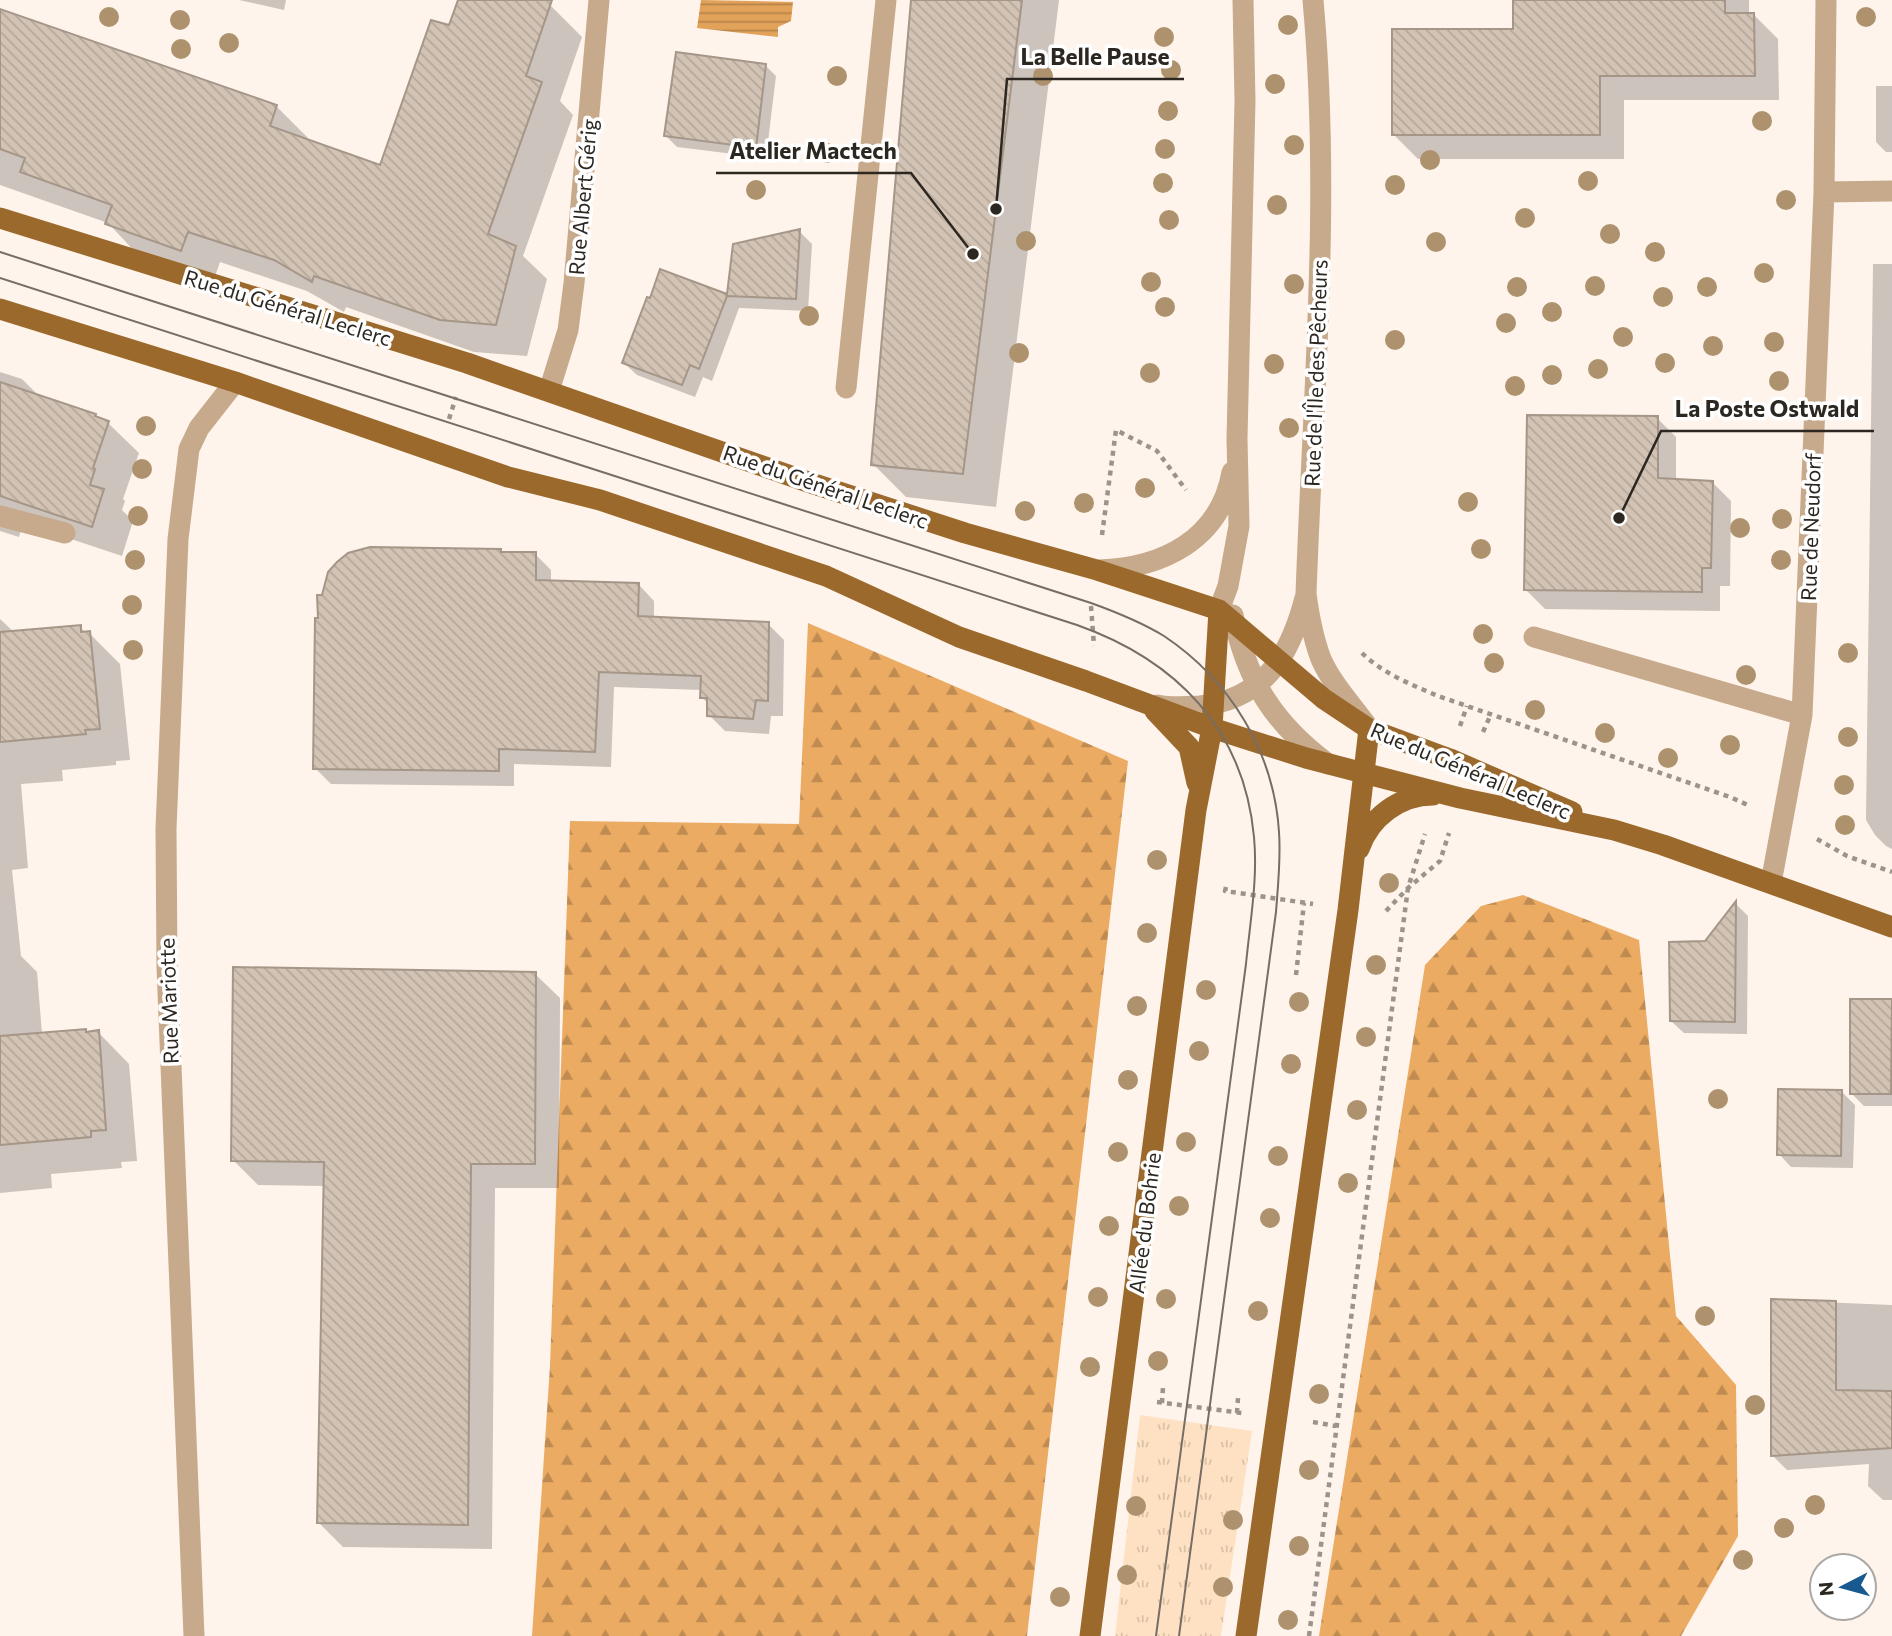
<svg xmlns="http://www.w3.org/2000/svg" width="1892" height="1636" font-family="Commissioner,sans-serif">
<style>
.grass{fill:url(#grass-tufts)}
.forest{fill:url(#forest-firs)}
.water{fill:url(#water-rules)}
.shadow{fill:#0003}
.building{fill:url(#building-back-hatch);stroke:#a59688;stroke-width:2}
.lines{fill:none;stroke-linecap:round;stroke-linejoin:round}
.path{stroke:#9b948c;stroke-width:4.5;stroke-dasharray:5 5;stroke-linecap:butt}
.minor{stroke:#c7aa8c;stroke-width:21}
.major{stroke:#9c692d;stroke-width:21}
.tram{stroke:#756e67;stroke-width:2}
.tree{fill:#ae926e}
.labels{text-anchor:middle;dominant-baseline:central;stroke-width:7;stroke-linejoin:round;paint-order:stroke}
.street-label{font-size:21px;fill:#2c2721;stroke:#fff}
.leader{fill:none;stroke:#2c2721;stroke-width:2.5}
.callout-dot{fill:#2c2721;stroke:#fff;stroke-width:2.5}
.callout-label{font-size:23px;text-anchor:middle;font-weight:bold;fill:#2c2721;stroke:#fff;stroke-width:7;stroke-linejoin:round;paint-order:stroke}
</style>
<defs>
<pattern id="grass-tufts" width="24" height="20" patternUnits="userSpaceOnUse" patternTransform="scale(1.75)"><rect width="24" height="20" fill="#fee1c2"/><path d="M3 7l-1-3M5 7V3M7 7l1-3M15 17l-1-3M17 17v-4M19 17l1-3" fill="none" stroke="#dac1a6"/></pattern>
<pattern id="forest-firs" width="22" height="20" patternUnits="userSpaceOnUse" patternTransform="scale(1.75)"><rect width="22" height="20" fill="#ecab63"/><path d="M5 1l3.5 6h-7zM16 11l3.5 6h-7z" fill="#bf8b51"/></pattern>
<pattern id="water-rules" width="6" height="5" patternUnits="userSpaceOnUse" patternTransform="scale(1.75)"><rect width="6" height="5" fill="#e2a25a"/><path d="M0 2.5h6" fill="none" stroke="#b7844a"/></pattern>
<pattern id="building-back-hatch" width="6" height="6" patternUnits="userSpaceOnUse" patternTransform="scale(1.75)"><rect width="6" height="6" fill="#d2c3b4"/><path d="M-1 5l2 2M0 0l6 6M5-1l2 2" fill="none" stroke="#b4a89a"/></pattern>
</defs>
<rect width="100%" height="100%" fill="#fef4eb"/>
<path class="grass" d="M1140,1415L1252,1431L1221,1636H1115Z"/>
<path class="forest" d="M808,623L1128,761L1027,1636H532L550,1366L570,821L799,824Z
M1523,895L1639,940L1676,1316L1736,1385L1738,1536L1681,1636H1319L1425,965L1481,906Z"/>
<path class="water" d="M701,0L793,2L791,21L778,27V37L697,28Z"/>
<path class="shadow" d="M239,0H286L284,10Z
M460,0H535L550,5L582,37L560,101L573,115L523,256L547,279L527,356L474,352L346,307L344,312L307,291L220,262L213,282L139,256L108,223L0,185V11L276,106L308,138L307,141L381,167L450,27Z
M913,0H1059L996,507L906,497L873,464Z
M1514,0H1749V15H1754L1778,39L1779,100H1624V159H1418L1393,134L1514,30Z
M765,65L776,76L766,158L677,147L666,136Z
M1876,86H1892V152H1886L1876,142Z
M799,231L812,244L808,311L739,308L712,381L703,377L695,397L637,375L624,363L661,272L728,296L734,245Z
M1873,264H1892V849L1886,846L1875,835L1866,820Z
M0,372L22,379L40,397L95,415L108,423L139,453L123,499L125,501L122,510L133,521L122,556L23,523L19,537L0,531Z
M1657,418L1676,437V481L1712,482L1731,501L1730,586H1720V611L1545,609L1526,590Z
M500,551L503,554H535L551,570V582L639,585L654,601V618L768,624L784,640L783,716H771L769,734L725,731L709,715V704L701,697L702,690L614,687L611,767L514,764V786L331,784L315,768Z
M0,619L15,633L80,627L86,633H89L120,664L130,760L116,761V765L62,770L63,781L21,784L28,868L12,870L21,956L37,972L42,1034L85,1030L88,1033L98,1032L129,1064L137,1161L121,1162L122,1168L51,1174L52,1188L0,1193Z
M1736,904L1748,916L1747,1034L1684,1033L1671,1021L1706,943Z
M535,974L560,998L559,1188H495L492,1549L343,1547L318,1522L325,1186L258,1185L233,1160Z
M1852,1001H1892V1106H1864L1851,1093Z
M1842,1092L1855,1105L1853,1168L1791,1167L1779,1154Z
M1773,1300L1892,1305V1500H1883L1868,1486L1869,1464L1787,1470L1773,1456Z"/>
<path class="building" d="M458,0H552L526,76L542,82L488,234L516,246L496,325L440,320L314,276L312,282L274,260L188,232L181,251L105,224L112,205L20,172L25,158L0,149V9L277,105L270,126L380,165L431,20L449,25Z
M911,0H1022L963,474L871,465Z
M1513,0H1725V13H1754L1755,76H1600V135H1392V29H1513Z
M676,52L766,64L756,148L664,136Z
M800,229L796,299L727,296L699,369L690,365L682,385L622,363L647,297L650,298L660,269L727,294L733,244Z
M0,382L96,414L95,416L109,421L93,468L95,469L90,485L104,489L92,527L0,496Z
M1527,415L1658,416V478L1713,481L1711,568H1702V592L1524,590Z
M370,547L501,549V552H536V580L639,583L638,616L769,622L768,701L756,700L753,719L707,716V698H700L701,676L599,672L595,752L499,749V771L313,769L315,618H318L317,595H322L328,572L337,562L348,553Z
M81,625V632L90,631L100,729L85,730L86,734L0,742V632Z
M1736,901L1735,1022L1670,1021L1669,942L1705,941Z
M233,967L536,972L535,1164H471L468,1525L317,1523L324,1162L231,1161Z
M1850,999H1892L1891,1094H1850Z
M86,1029V1032L99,1030L106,1130L91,1131V1137L0,1145V1036Z
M1778,1089L1842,1090L1841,1156L1777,1155Z
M1771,1299L1836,1301V1390L1892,1391V1448L1771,1456Z"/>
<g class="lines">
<path class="path" d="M449,419L456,397
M1102,535L1116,430L1157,451L1186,490
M1091,606L1094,646
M1362,653C1382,673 1412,685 1438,696L1730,797L1750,806
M1460,726L1467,706
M1483,732L1491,714
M1817,839L1847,856L1892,872
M1226,887L1225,891L1313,904
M1386,911L1408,888L1440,861L1449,833
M1296,975L1304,903
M1157,1402L1242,1413
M1162,1403L1163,1387
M1237,1413L1238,1398
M1313,1422L1336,1426
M1309,1636L1408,888L1425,834"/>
<path class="minor" d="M1313,0C1331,198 1313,396 1306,594C1309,616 1313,638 1321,659C1332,684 1352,705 1368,727
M1824,192L1892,191
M846,388L886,0
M549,391L568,330L574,283L599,0
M0,516L65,533
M1099,570C1162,568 1220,540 1232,472
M1219,610L1228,586L1239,526L1237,439L1245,101L1243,0
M1233,615C1247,681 1274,724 1328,764
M1534,637L1802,715
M1157,705C1171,708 1186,707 1200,706C1264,699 1290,656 1305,598
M1771,883L1802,715L1824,192L1826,0
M194,1636L167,967L166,829L178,539L189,449L199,428L235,382"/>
<path class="major" d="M0,218L467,363L808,482L965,533L1097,570L1219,610L1324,699L1369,729L1450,759L1572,812
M0,309L235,382L508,477L600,500L826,576L959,637L1086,681L1212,728L1306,758L1460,798L1614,830L1663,845L1892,927
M1155,711L1189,747L1197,783
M1359,849C1370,817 1400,795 1433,795
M1090,1636L1196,810L1212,728L1219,610
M1246,1636L1348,910L1369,729"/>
<path class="tram" d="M0,252L1091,603C1116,612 1141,622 1164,636C1230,680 1274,752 1279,832C1281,858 1278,885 1276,912L1179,1636
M0,278L1077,625C1176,660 1244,729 1254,837C1258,879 1250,922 1246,964L1156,1636"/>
</g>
<g class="tree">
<circle cx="109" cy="17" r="10"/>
<circle cx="1866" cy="17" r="10"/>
<circle cx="180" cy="20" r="10"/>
<circle cx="1288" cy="25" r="10"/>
<circle cx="1164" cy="37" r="10"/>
<circle cx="229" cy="43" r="10"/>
<circle cx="181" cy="49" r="10"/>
<circle cx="1171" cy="70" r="10"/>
<circle cx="837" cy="76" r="10"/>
<circle cx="1043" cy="76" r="10"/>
<circle cx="1275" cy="84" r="10"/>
<circle cx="1168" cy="111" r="10"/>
<circle cx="1762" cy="121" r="10"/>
<circle cx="1294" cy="145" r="10"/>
<circle cx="1165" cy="149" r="10"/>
<circle cx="827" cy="153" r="10"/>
<circle cx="1430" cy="160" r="10"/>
<circle cx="1588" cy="181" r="10"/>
<circle cx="1163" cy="183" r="10"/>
<circle cx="1395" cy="185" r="10"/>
<circle cx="756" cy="190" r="10"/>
<circle cx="1786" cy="200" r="10"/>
<circle cx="1277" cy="205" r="10"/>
<circle cx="1525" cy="218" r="10"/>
<circle cx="1169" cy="220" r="10"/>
<circle cx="1610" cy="234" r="10"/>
<circle cx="1026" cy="241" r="10"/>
<circle cx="1436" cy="242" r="10"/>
<circle cx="1655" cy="252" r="10"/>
<circle cx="1764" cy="273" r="10"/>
<circle cx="1151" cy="282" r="10"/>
<circle cx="1294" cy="284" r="10"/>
<circle cx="1595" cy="286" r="10"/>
<circle cx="1517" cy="287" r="10"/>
<circle cx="1707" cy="287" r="10"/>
<circle cx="1663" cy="297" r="10"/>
<circle cx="1165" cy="307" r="10"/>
<circle cx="1552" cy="312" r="10"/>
<circle cx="809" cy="316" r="10"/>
<circle cx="1506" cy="323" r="10"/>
<circle cx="1623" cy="337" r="10"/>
<circle cx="1395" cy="340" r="10"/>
<circle cx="1774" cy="342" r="10"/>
<circle cx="1713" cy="346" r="10"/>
<circle cx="1019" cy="353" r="10"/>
<circle cx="1665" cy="363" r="10"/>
<circle cx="1274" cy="364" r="10"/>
<circle cx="1598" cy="369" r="10"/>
<circle cx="1150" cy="373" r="10"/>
<circle cx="1552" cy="375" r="10"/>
<circle cx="1779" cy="381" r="10"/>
<circle cx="1515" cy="386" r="10"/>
<circle cx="146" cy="426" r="10"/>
<circle cx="1289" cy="428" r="10"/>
<circle cx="142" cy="469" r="10"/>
<circle cx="1145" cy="488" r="10"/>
<circle cx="1468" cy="502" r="10"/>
<circle cx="1084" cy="503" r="10"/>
<circle cx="1025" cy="511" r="10"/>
<circle cx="138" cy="516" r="10"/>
<circle cx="1782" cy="519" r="10"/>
<circle cx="1740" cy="528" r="10"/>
<circle cx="1481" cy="549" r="10"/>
<circle cx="135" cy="560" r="10"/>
<circle cx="1781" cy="560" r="10"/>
<circle cx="132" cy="605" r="10"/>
<circle cx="1483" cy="634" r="10"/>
<circle cx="133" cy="650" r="10"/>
<circle cx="1848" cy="653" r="10"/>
<circle cx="1494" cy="663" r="10"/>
<circle cx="1746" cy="675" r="10"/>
<circle cx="1535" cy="710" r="10"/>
<circle cx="1605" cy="733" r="10"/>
<circle cx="1848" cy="737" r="10"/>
<circle cx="1730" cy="745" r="10"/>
<circle cx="1668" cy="758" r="10"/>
<circle cx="1844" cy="785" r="10"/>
<circle cx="1845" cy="825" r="10"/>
<circle cx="1157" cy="860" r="10"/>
<circle cx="1389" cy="883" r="10"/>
<circle cx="1147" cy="933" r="10"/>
<circle cx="1376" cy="965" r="10"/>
<circle cx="1206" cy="990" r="10"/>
<circle cx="1299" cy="1002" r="10"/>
<circle cx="1137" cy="1006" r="10"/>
<circle cx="1366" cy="1037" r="10"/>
<circle cx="1199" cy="1051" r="10"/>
<circle cx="1291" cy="1064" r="10"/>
<circle cx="1128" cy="1080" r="10"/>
<circle cx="1718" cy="1099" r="10"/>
<circle cx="1357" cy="1110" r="10"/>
<circle cx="1186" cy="1142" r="10"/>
<circle cx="1118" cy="1152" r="10"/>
<circle cx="1278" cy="1156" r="10"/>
<circle cx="1348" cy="1183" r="10"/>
<circle cx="1179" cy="1206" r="10"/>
<circle cx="1270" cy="1218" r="10"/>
<circle cx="1109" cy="1226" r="10"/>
<circle cx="1098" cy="1297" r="10"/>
<circle cx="1166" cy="1299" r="10"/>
<circle cx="1258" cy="1311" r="10"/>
<circle cx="1705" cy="1316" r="10"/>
<circle cx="1158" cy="1361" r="10"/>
<circle cx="1090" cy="1367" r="10"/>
<circle cx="1319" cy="1394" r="10"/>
<circle cx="1755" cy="1405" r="10"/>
<circle cx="1309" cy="1470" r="10"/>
<circle cx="1815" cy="1505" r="10"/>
<circle cx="1136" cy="1506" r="10"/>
<circle cx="1233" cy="1520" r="10"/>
<circle cx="1784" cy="1528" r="10"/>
<circle cx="1299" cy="1546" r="10"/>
<circle cx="1743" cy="1560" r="10"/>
<circle cx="1127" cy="1575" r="10"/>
<circle cx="1223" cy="1587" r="10"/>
<circle cx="1060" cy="1597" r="10"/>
<circle cx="1288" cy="1620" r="10"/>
</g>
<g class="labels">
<g class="street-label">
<text transform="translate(582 197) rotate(-85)">Rue Albert Gérig</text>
<text transform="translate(288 307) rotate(17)">Rue du Général Leclerc</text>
<text transform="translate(1315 373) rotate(-88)">Rue de l'Île des Pêcheurs</text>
<text transform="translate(826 486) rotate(19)">Rue du Général Leclerc</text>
<text transform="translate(1810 527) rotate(-88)">Rue de Neudorf</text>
<text transform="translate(1471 770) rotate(23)">Rue du Général Leclerc</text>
<text transform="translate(168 1001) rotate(-92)">Rue Mariotte</text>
<text transform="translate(1144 1223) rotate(-83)">Allée du Bohrie</text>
</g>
</g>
<path class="leader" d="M996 209L1007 79H1184M973 254L911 173H716M1619 518L1661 431H1874"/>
<g class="callout-dot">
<circle cx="996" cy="209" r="7"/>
<circle cx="973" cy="254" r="7"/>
<circle cx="1619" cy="518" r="7"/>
</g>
<g class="callout-label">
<text x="1095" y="65">La Belle Pause</text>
<text x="813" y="159">Atelier Mactech</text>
<text x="1767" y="417">La Poste Ostwald</text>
</g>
<g transform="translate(1843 1587) rotate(264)"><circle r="33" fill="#ffffff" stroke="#aba9a6" stroke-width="2"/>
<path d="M0-5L12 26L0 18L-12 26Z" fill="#185a8f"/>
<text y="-10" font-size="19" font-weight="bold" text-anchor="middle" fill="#2c2721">N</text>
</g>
</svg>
